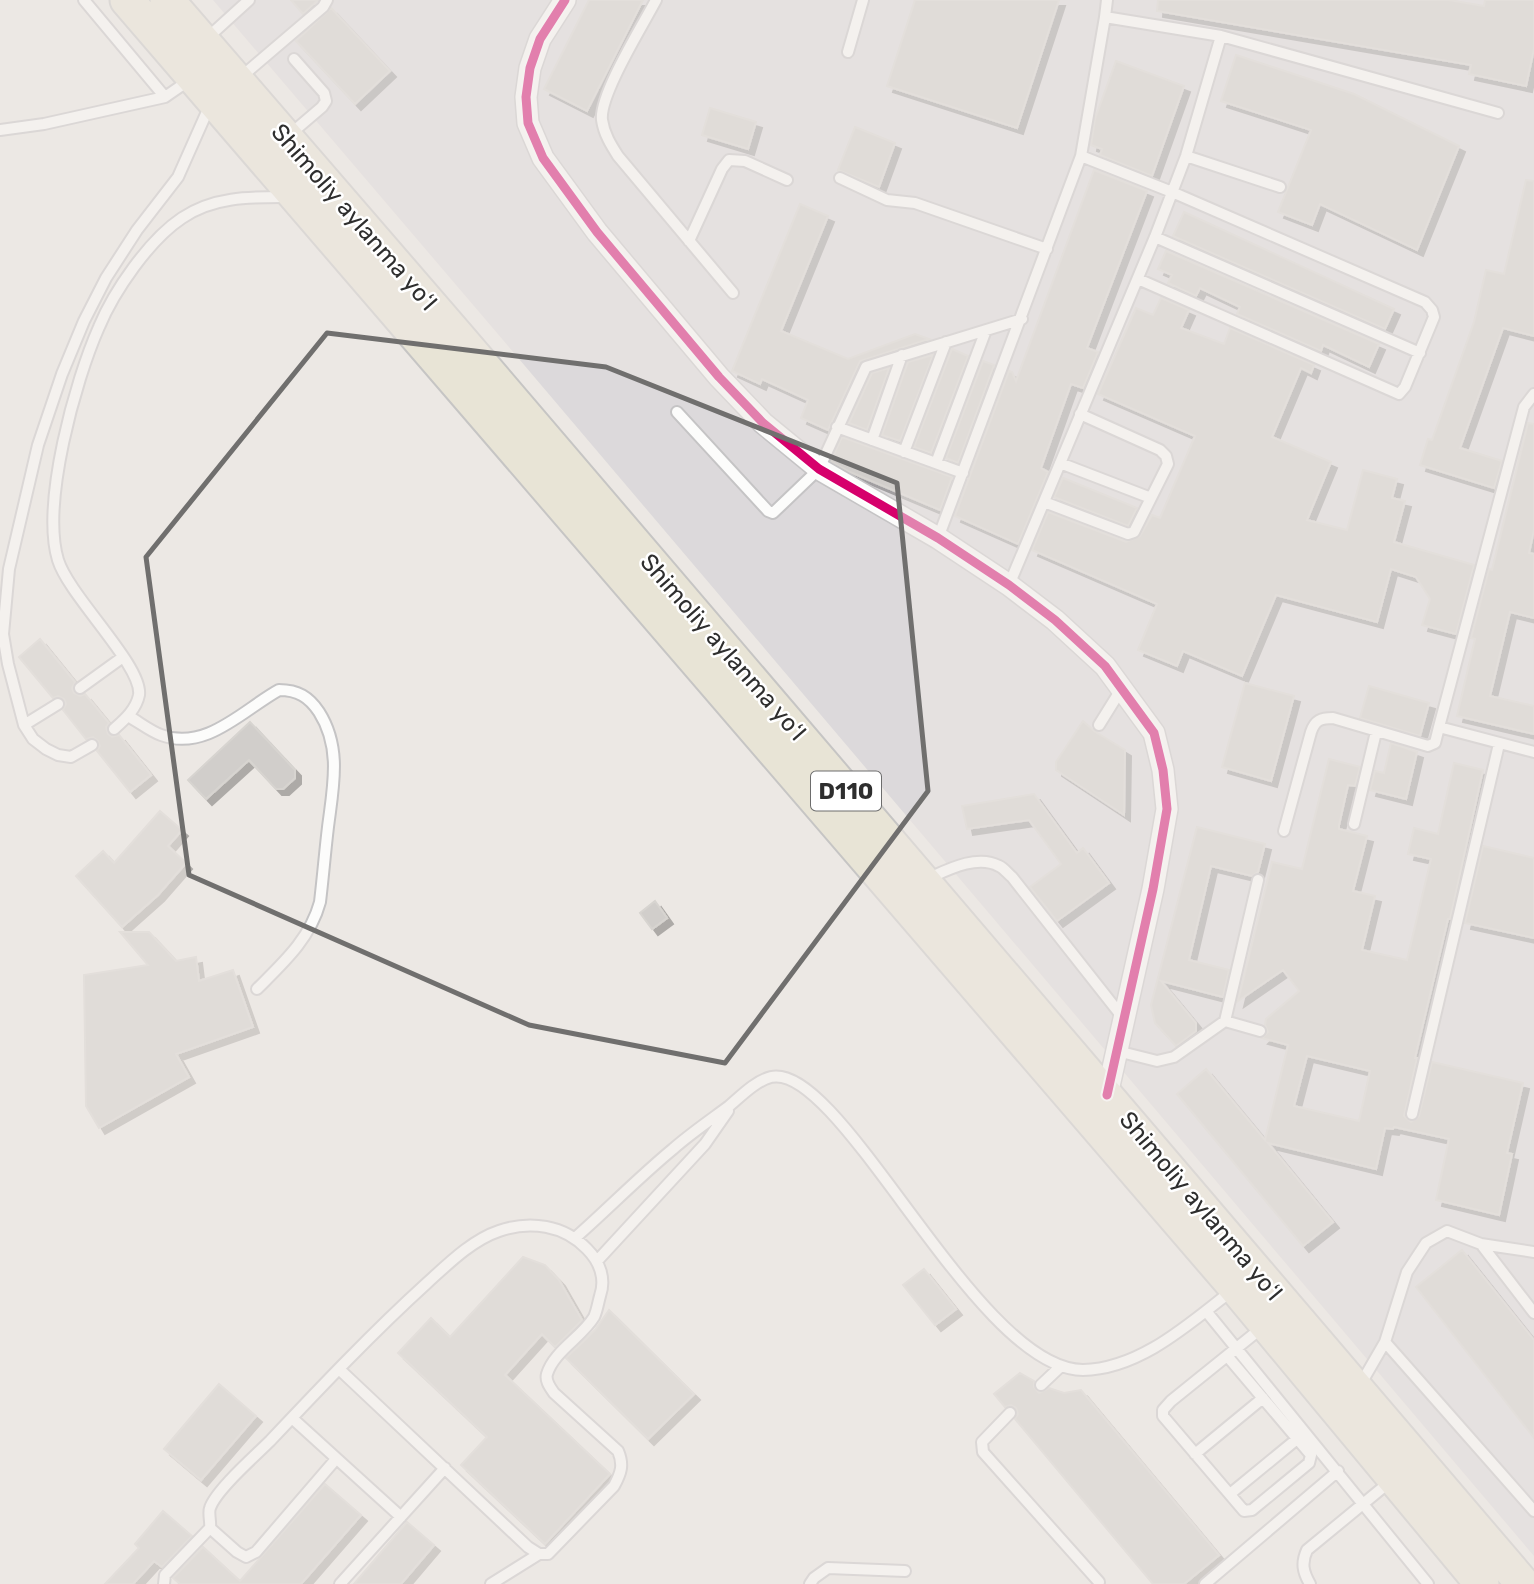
<svg xmlns="http://www.w3.org/2000/svg" width="1534" height="1584" font-family="Rubik,sans-serif">
<style>
.industrial{fill:#dcd9db}
.building{fill:#d1cecb;stroke:#d7d4d0;stroke-width:2;fill-rule:evenodd;filter:url(#shadow)}
.lines{fill:none;stroke-linecap:round;stroke-linejoin:round}
.lane-casing{stroke:#c5c4c5;stroke-width:14}
.street-casing{stroke:#c5c4c5;stroke-width:24}
.primary-casing{stroke:#c6c5c4;stroke-width:37}
.lane{stroke:#fcfcfb;stroke-width:10}
.street{stroke:#fcfcfb;stroke-width:21}
.primary{stroke:#e8e4d6;stroke-width:33}
.cycleway-casing{stroke:#fff;stroke-width:13}
.cycleway{stroke:#d6006c;stroke-width:9}
.marked{fill:none;stroke:#706f6e;stroke-width:5;stroke-linejoin:round}
.labels{text-anchor:middle;dominant-baseline:central;stroke-width:5;stroke-linejoin:round;paint-order:stroke}
.shield{fill:#fff;stroke:#6d6d6d;stroke-width:2}
.shield-label{font-size:23px;font-weight:bold;fill:#2e2e2e}
.street-label{font-size:24px;fill:#2e2e2e;stroke:#fff}
</style>
<defs>
<filter id="shadow"><feDropShadow dx="6" dy="6" stdDeviation="0" flood-color="#0004"/></filter>
</defs>
<rect width="100%" height="100%" fill="#ece8e4"/>
<path class="industrial" d="M213,0H1534V1556L503,340Z"/>
<path class="building" d="M291,0H318L303,14Z
M589,0H643L587,111L544,89Z
M915,0H1059L1017,128L887,86Z
M1158,0H1449L1484,6L1485,0H1534V49L1526,86L1469,74L1471,65L1157,11Z
M331,8L390,71L355,104L296,41Z
M1236,55L1354,94L1459,146L1417,250L1320,204L1312,225L1278,212L1311,130L1221,101Z
M1116,61L1184,86L1152,176L1100,155L1102,149L1091,145L1095,119Z
M710,108L756,122L748,149L702,135Z
M855,127L895,143L879,187L838,170Z
M1094,170L1147,191L1087,348L1098,352L1083,388L1071,384L1041,468L1048,472L1018,544L955,516L1009,371L1012,372L1016,381Z
M1526,180L1534,181V336L1503,328L1460,448L1502,461L1494,488L1420,465L1428,439L1432,440L1474,322L1486,270L1504,274Z
M800,204L828,216L781,331L848,359L915,334L929,339L860,361L828,430L801,418L808,400L762,379L760,384L732,371Z
M1184,212L1394,309L1385,329L1173,236Z
M1166,251L1379,344L1369,367L1323,345L1321,351L1237,314L1240,307L1200,288L1196,296L1168,283L1172,275L1158,269Z
M1161,298L1189,310L1181,328L1224,344L1230,328L1314,365L1311,373L1301,368L1272,437L1331,462L1307,520L1347,530L1363,470L1397,479L1392,498L1405,501L1394,542L1474,565L1456,634L1422,625L1430,599L1416,577L1391,569L1377,622L1276,595L1242,676L1183,651L1177,666L1138,650L1157,604L1032,550L1048,512L1126,542L1140,536L1152,515L1160,518L1195,436L1098,394L1136,308L1153,315Z
M952,349L968,356L931,453L914,447Z
M933,355L900,441L882,435L908,362Z
M983,361L994,365L958,463L946,458Z
M889,368L867,430L849,423L872,373Z
M1528,423L1534,424V530L1529,553L1534,554V618L1510,612L1490,696L1534,706V734L1457,716L1475,639L1471,638L1489,569L1492,570Z
M842,437L952,477L940,510L850,472L831,461Z
M1063,478L1137,508L1128,526L1054,497Z
M40,639L75,682L72,688L74,693L80,696L85,694L109,723L106,727L108,734L112,737L119,735L151,775L130,792L97,751L100,746L98,741L93,737L86,739L63,710L66,704L64,699L58,696L53,698L19,657Z
M1245,683L1294,696L1271,781L1222,767Z
M1369,686L1429,703L1420,736L1360,718Z
M1083,721L1094,731L1125,750L1124,815L1056,770V762Z
M250,722L295,770V778L283,789H276L249,760L206,799L188,780Z
M1391,743L1417,752L1406,799L1370,790L1375,771L1384,773Z
M1329,759L1360,767L1355,786L1348,785L1339,825V829L1367,836L1353,891L1375,896L1362,950L1407,960L1431,859L1408,854L1414,828L1438,834L1454,763L1483,770L1450,919H1448L1415,1058H1417L1404,1116L1411,1122L1419,1116L1432,1062L1523,1083L1507,1153L1512,1154L1499,1215L1436,1200L1449,1139L1394,1127L1393,1129L1385,1128L1376,1169L1268,1143L1333,1222L1303,1246L1177,1094L1206,1069L1265,1140L1288,1045L1262,1038L1268,1032L1265,1025L1266,1019L1299,991L1283,970L1238,1001L1272,862L1302,869ZM1307,1056L1370,1071L1359,1121L1294,1106Z
M1034,794L1077,853L1083,848L1109,883L1057,921L1030,887L1061,864L1029,820L967,829L962,806Z
M160,811L182,830L168,846L186,863L158,895L122,927L76,876L103,851L114,863Z
M1197,827L1265,844L1258,872L1252,876L1211,866L1189,960L1229,970L1223,997L1161,981L1196,1023V1031L1176,1046L1155,1023L1151,1005Z
M1483,846L1534,858V938L1465,923Z
M655,901L667,918L652,929L640,913Z
M120,932H149L176,961L196,957L199,981L233,970L253,1027L176,1054L189,1077L99,1128L86,1106L84,975L148,965Z
M1462,1250L1534,1340V1438L1416,1287Z
M523,1257L545,1265L559,1280L582,1320L555,1347L542,1334L505,1375L610,1474L545,1544L461,1465L487,1437L398,1353L431,1318L450,1337Z
M924,1269L956,1309L935,1325L903,1285Z
M609,1310L694,1394L648,1439L566,1358L595,1330Z
M1020,1373L1034,1381V1387L1039,1393L1049,1388L1064,1393L1081,1390L1219,1555L1184,1584H1153L1015,1419L1018,1414L1016,1408L1011,1405L1005,1407L994,1394Z
M219,1384L256,1416L201,1480L164,1449Z
M325,1484L361,1515L301,1584H180L173,1578L203,1547L240,1581Z
M163,1511L192,1536L162,1567L154,1561L133,1584H105L139,1548L135,1544Z
M407,1522L434,1545L401,1584H354Z"/>
<g class="lines">
<defs>
<path id="lane" d="M84,0L165,97
M656,0C643,25 599,95 602,120C604,134 611,145 618,156L733,293
M1107,0L1105,17L1221,36L1498,113
M205,40L249,0
M848,52L863,0
M241,77L323,7L327,0
M0,130L44,124L165,97L191,79
M288,136L322,107L326,101L324,93L294,59
M1081,156L1105,17
M1186,156L1280,187
M840,178L887,200L915,203L1047,249
M1155,237L1420,353
M689,241L722,169L729,160L745,161L787,180
M677,412L768,511L773,513L819,469L866,367L1022,319
M837,427L963,473
M872,440L902,355
M904,452L946,342
M936,463L986,330
M1060,463L1151,498
M1044,502L1128,534L1134,532L1168,464L1166,456L1160,450L1080,414
M938,538L1081,156L1172,192L1425,302L1432,310L1434,317L1405,387L1399,394L1138,279
M1009,585L1155,237L1186,156L1221,36
M80,688L123,657
M128,716C139,722 150,731 161,735C206,752 244,709 279,690C298,690 309,697 319,712C342,748 333,787 328,827C325,852 323,877 320,902C310,939 283,963 257,989
M24,725L58,704
M1099,725L1122,688
M1439,727L1524,407L1534,394
M114,729C124,720 136,710 139,695C143,666 69,596 58,560C41,504 75,381 99,327C114,291 149,240 182,218C214,196 252,197 289,197
M92,745L71,757L58,755L46,749L33,739L24,725L8,664L3,634L9,569L38,445L62,374L84,321L106,278L137,230L178,177L210,105
M1354,824L1376,732
M1284,831L1311,732C1315,720 1321,718 1333,718L1428,746L1435,743L1439,727L1534,752
M927,879C947,870 977,854 999,866C1004,868 1008,874 1012,877L1124,1019
M1225,1021L1258,880
M1117,1051L1157,1061L1174,1057L1225,1021L1260,1031
M1412,1114L1499,744
M575,1238C608,1209 639,1177 673,1149C690,1134 709,1121 728,1107C740,1097 755,1081 771,1077C841,1061 977,1370 1083,1370C1141,1369 1191,1322 1234,1289
M1481,1244L1534,1313
M597,1261L705,1144L728,1111
M1206,1311L1428,1584
M1385,1342L1534,1511
M1228,1357L1311,1455L1309,1463L1252,1510L1244,1511L1163,1416V1410L1171,1401L1264,1326
M1041,1385L1060,1367
M1359,1387L1385,1342L1407,1272L1426,1243L1447,1231L1481,1244L1534,1252
M1010,1413L982,1442L983,1452L1099,1582
M292,1418L401,1517
M1195,1454L1263,1398
M1230,1494L1297,1439
M210,1528L237,1552L246,1557L256,1552L336,1459
M164,1584L165,1575L210,1528C211,1522 208,1513 210,1508C216,1490 255,1456 270,1441C321,1387 372,1333 427,1283C448,1264 472,1240 499,1231C530,1220 564,1225 587,1249C600,1262 606,1279 600,1296C598,1303 597,1311 594,1317C582,1337 554,1351 547,1374C545,1381 550,1387 554,1393L618,1451C624,1465 621,1473 614,1486L548,1554H539L528,1547L339,1369
M340,1584L445,1468
M491,1584L539,1554
M810,1584L814,1578L828,1568L905,1571
M1205,1584L1338,1471
M1310,1584C1303,1572 1301,1563 1307,1550L1392,1480"/>
<path id="street" d="M565,0L540,39L530,68L526,97L528,123L543,158L597,232L719,377L763,423L819,469L938,538L1009,585L1055,620L1105,666L1154,733L1163,770L1167,809L1153,889L1107,1095"/>
<path id="primary" d="M127,0L1236,1288L1482,1584
M167,0L459,338L1523,1584"/>
</defs>
<use href="#lane" class="lane-casing"/>
<use href="#street" class="street-casing"/>
<use href="#primary" class="primary-casing"/>
<use href="#lane" class="lane"/>
<use href="#street" class="street"/>
<use href="#primary" class="primary"/>
<defs>
<path id="cycleway" d="M565,0L540,39L530,68L526,97L528,123L543,158L597,232L719,377L763,423L819,469L938,538L1009,585L1055,620L1105,666L1154,733L1163,770L1167,809L1153,889L1107,1095"/>
</defs>
<use href="#cycleway" class="cycleway-casing"/>
<use href="#cycleway" class="cycleway"/>
</g>
<path d="M0 0H1534V1584H0ZM327,333L606,367L897,483L928,791L725,1063L529,1025L189,875L146,557Z" fill="#ece8e4" fill-opacity=".55" fill-rule="evenodd"/>
<path class="marked" d="M327,333L606,367L897,483L928,791L725,1063L529,1025L189,875L146,557Z"/>
<g class="labels">
<rect class="shield" x="811" y="771.5" width="70" height="39" rx="5"/>
<g class="shield-label">
<text x="846" y="791">D110</text>
</g>
<g class="street-label">
<text transform="translate(354 217) rotate(49)">Shimoliy aylanma yoʻl</text>
<text transform="translate(723 647) rotate(49)">Shimoliy aylanma yoʻl</text>
<text transform="translate(1201 1206) rotate(50)">Shimoliy aylanma yoʻl</text>
</g>
</g>
</svg>
